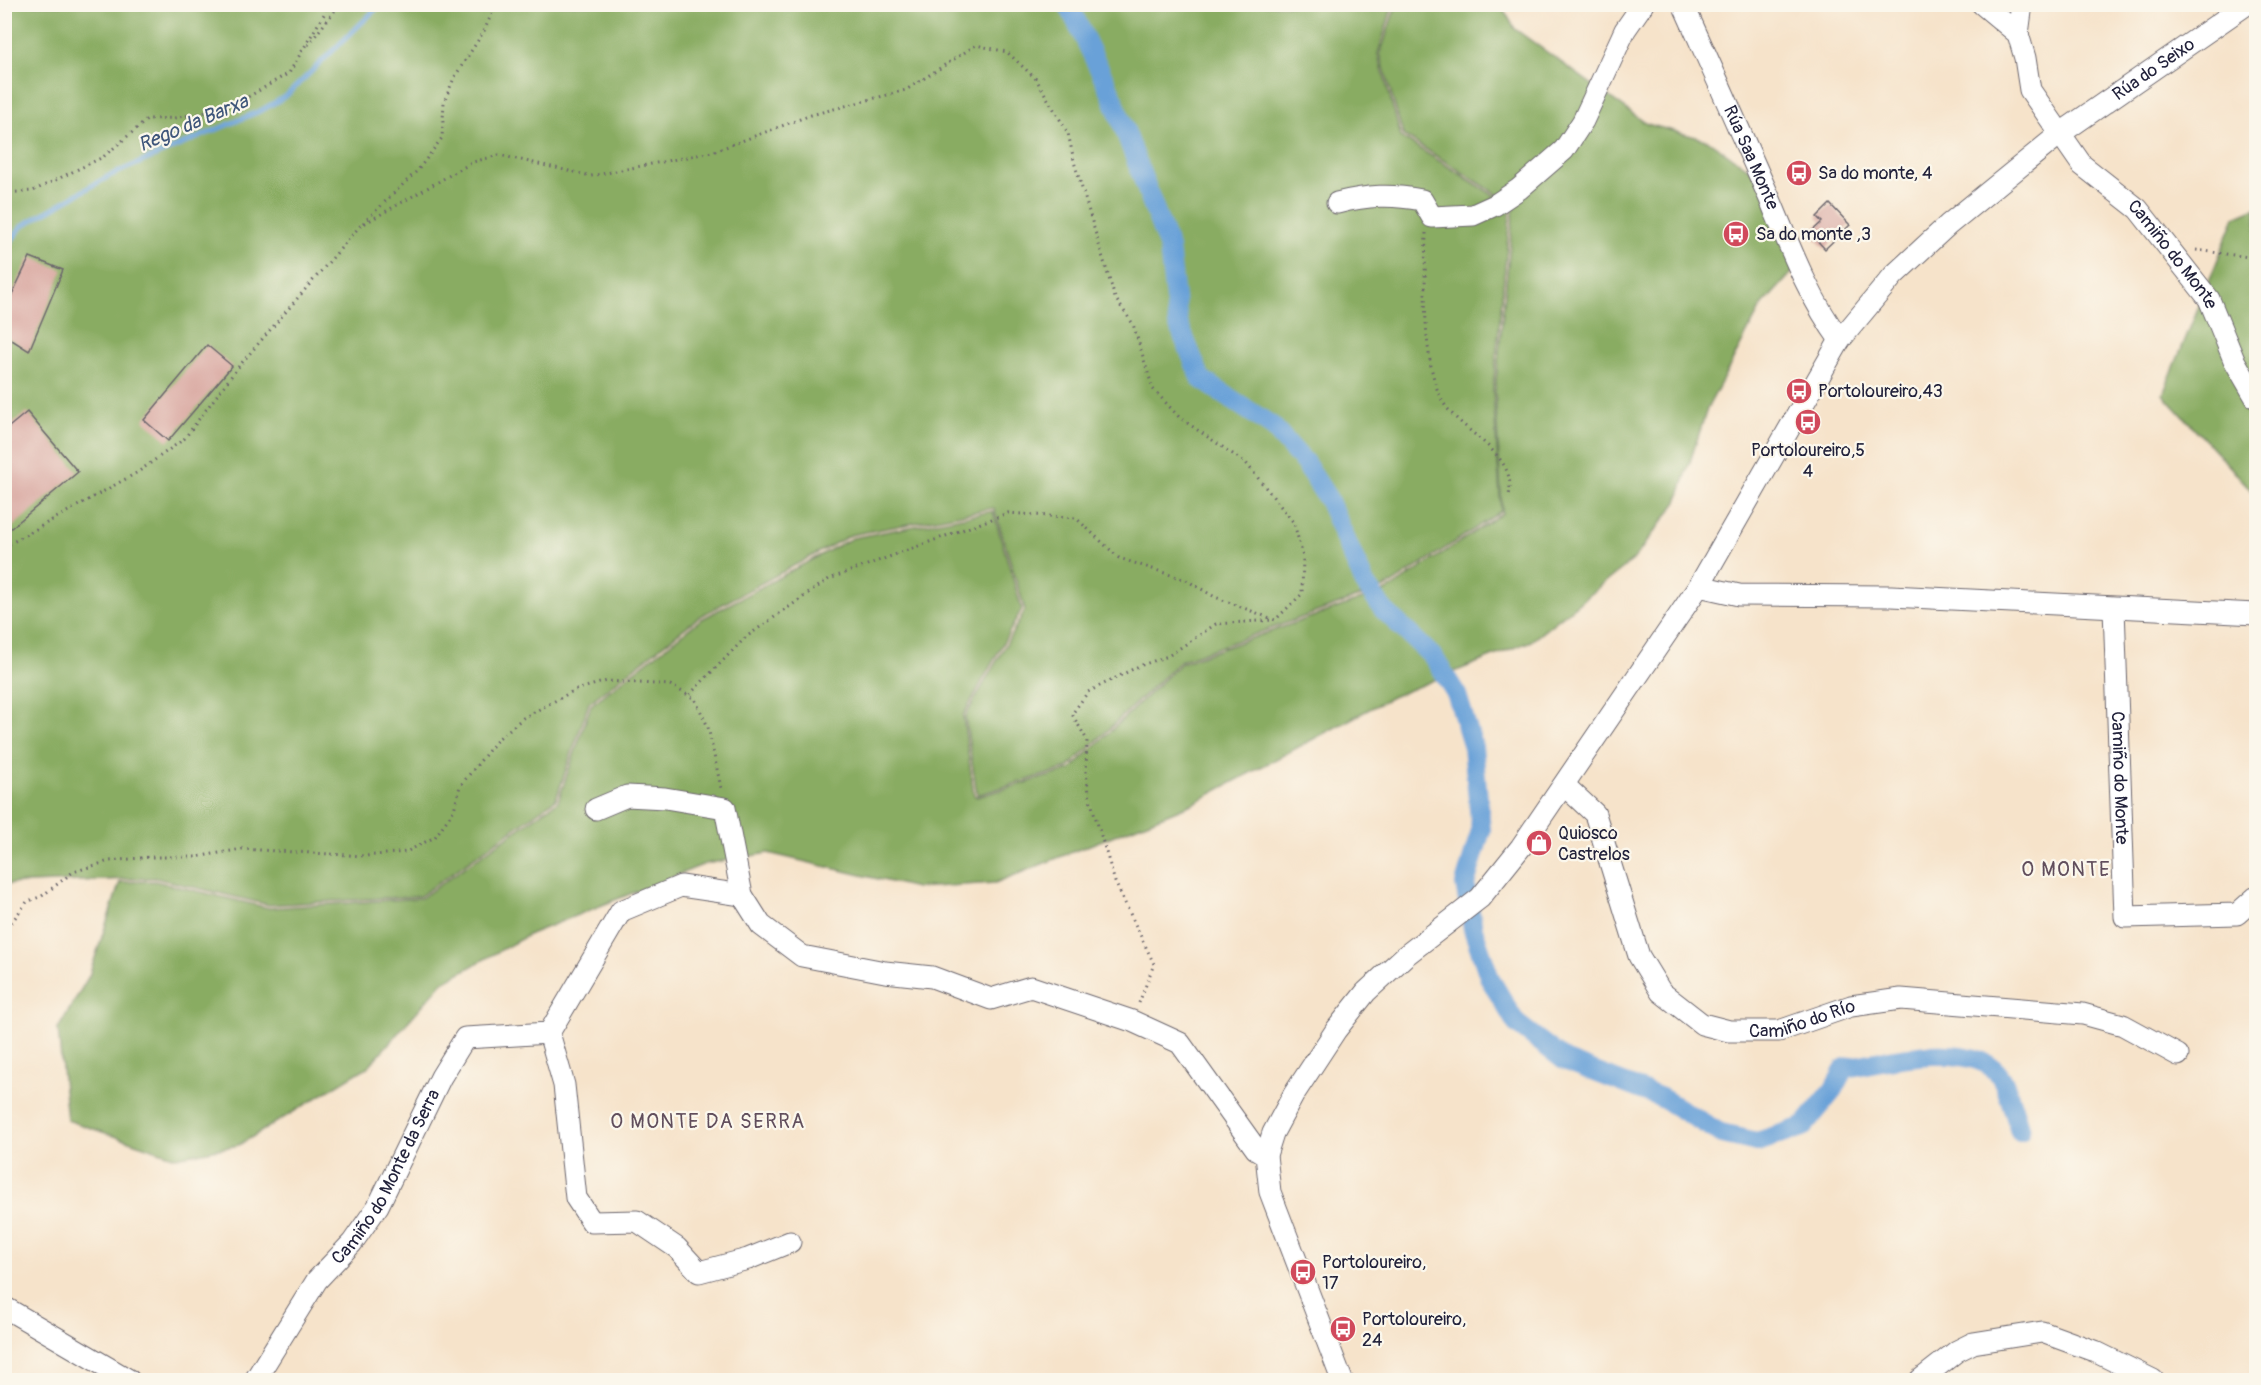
<svg xmlns="http://www.w3.org/2000/svg" width="2261" height="1385" font-family="Pangolin,sans-serif">
<style>
.forest{fill:#89ac62;stroke:#56674e;stroke-width:1.5}
.lines{fill:none;stroke-linecap:round;stroke-linejoin:round}
.stream{stroke:#69a1d8;stroke-width:5}
.canal{stroke:#69a1d8;stroke-width:20}
.building{fill:#d6a09a}
.minor-casing{stroke:#6c666d;stroke-width:23}
.path{stroke:#6c666d;stroke-width:3;stroke-dasharray:1.5 4.5;stroke-linecap:butt}
.minor{stroke:#fff;stroke-width:21}
.labels{text-anchor:middle;dominant-baseline:central;stroke-width:4.5;stroke-linejoin:round;paint-order:stroke}
.street-label{font-size:18px;fill:#22223b;stroke:#fbf7ec}
.poi-label{font-size:18px;fill:#22223b;stroke:#fbf7ec;text-anchor:start}
.water-label{font-size:20px;font-style:italic;fill:#3e557a;stroke:#fbf7ec}
.neighbourhood-label{font-size:20px;letter-spacing:1.5px;fill:#614e5c;stroke:#fbf7ec}
</style>
<rect width="100%" height="100%" fill="#fbf7ec"/>
<filter id="ink" filterUnits="userSpaceOnUse"><feTurbulence type="fractalNoise" baseFrequency=".0167" numOctaves="2"/><feDisplacementMap in="SourceGraphic" scale="12" xChannelSelector="R" yChannelSelector="G"/><feConvolveMatrix kernelMatrix="1 2 1 2 8 2 1 2 1" color-interpolation-filters="sRGB"/></filter>
<filter id="wash" filterUnits="userSpaceOnUse"><feTurbulence type="fractalNoise" baseFrequency=".008" numOctaves="4" result="noise"/><feDisplacementMap in="SourceGraphic" scale="24" xChannelSelector="R" yChannelSelector="G"/><feGaussianBlur stdDeviation="1.35" result="paint"/><feColorMatrix in="noise" values="0 0 0 0 0 0 0 0 0 0 0 0 0 0 0 0 0 1.4 0 .05"/><feComposite in="paint" operator="in"/></filter>
<g filter="url(#wash)">
<rect width="100%" height="100%" fill="#f6e3ca"/>
<path class="forest" d="M4,5H1393L1378,54L1401,137L1511,206L1493,390L1501,511L1387,587L1180,661L1068,768L977,795L965,717L1025,610L994,508L851,535L699,617L589,703L556,799L420,896L269,905L155,878L5,884Z
M1396,5H1501L1515,29L1647,124L1707,140L1781,191L1798,266L1761,307L1707,409L1677,502L1633,560L1531,641L1392,697L1192,804L995,883L916,888L768,853L705,864L530,934L443,982L369,1066L239,1145L176,1157L67,1120L58,1029L89,976L120,882L155,881L269,908L421,898L558,801L591,705L700,620L852,538L993,511L1022,609L963,716L974,795L977,797L1070,770L1181,663L1388,590L1502,513L1495,390L1514,205L1403,135L1380,54Z
M2256,208V495L2163,394L2235,217Z"/>
<g class="lines">
<path class="stream" d="M4,251L22,226L109,176L262,110L286,96L381,4"/>
<path class="canal" d="M1068,4L1111,93L1169,248L1178,323L1201,379L1272,426L1305,463L1328,499L1365,584L1383,609L1434,658L1457,695L1473,747L1481,830L1465,884L1473,929L1490,979L1516,1023L1564,1060L1662,1098L1722,1134L1757,1142L1803,1127L1834,1089L1845,1068C1883,1061 1979,1037 2002,1079C2010,1095 2015,1115 2020,1131"/>
</g>
<g id="blocks">
<path class="building" d="M1830,204L1850,225L1825,249L1810,233L1822,222L1817,217Z
M30,257L63,270L29,351L4,335V311Z
M207,345L232,366L168,441L144,420Z
M27,412L78,472L4,534V431Z"/>
</g>
</g>
<g filter="url(#ink)">
<use href="#blocks" fill-opacity="0" stroke="#6c666d" stroke-width="1.5"/>
<g class="lines">
<defs>
<g id="minor">
<path id="s1" d="M1683,4C1712,68 1741,133 1769,197C1790,247 1808,296 1840,340"/>
<path id="s2" d="M1982,4L2018,34L2025,58L2030,90L2082,165L2138,209L2209,299L2234,360L2256,398"/>
<path d="M2018,34L2022,4"/>
<path d="M1337,203C1368,195 1391,194 1422,200L1432,217L1473,215L1495,205L1519,189L1564,150L1583,121L1625,30L1643,4"/>
<path d="M1699,586L1739,595L1891,596L2256,614"/>
<path id="s3" d="M2114,608L2125,917L2237,914L2256,897"/>
<path id="s4" d="M1564,785L1595,814L1639,956L1661,992L1702,1024L1729,1031H1779L1851,1006L1901,999L2083,1014L2123,1025L2178,1055"/>
<path d="M596,809L627,796L665,798L725,808L742,895"/>
<path d="M549,1033L564,1085L576,1198L592,1222L637,1221L677,1248L699,1272L748,1259L790,1242"/>
<path d="M4,1307L129,1380"/>
<path id="s5" d="M255,1380L317,1280L352,1243L378,1206L441,1077L465,1038L549,1033L621,911L681,886L742,895L761,925L802,956L885,972L932,977L991,999L1031,987L1132,1021L1180,1043L1256,1149L1266,1155"/>
<path id="s6" d="M1342,1380L1270,1192L1266,1155L1273,1133L1294,1094L1336,1030L1366,992L1405,956L1480,898L1521,847L1699,586L1840,340L1894,275L1948,225L2061,133L2247,4"/>
<path d="M1920,1380L1957,1351L1973,1343L2042,1332L2094,1351L2153,1380"/>
</g>
</defs>
<use href="#minor" class="minor-casing"/>
<path class="path" d="M308,45L340,4
M4,193L33,191L103,157L148,119L174,118L229,108L289,73L326,11V4
M363,223L418,170L442,138L444,102L454,78L484,31L496,4
M1426,233C1425,277 1421,364 1443,402C1461,433 1518,453 1509,495
M2196,250L2256,258
M4,547L138,472L184,439L239,366L360,226L473,162L499,155L591,176L712,152L811,115L906,90L976,45L1007,52L1036,79L1068,133L1075,165L1115,298L1133,324L1153,389L1180,418L1246,463L1294,523L1303,557L1302,594L1275,620L1215,597L1186,580L1119,558L1076,518L1008,513L829,579L746,637L688,696
M4,932L27,902L42,896L73,872L109,861L151,857H196L242,849L365,856L406,852L435,837L454,810L460,786L498,739L523,718L575,690L607,681L670,685L695,699L708,727L721,788
M1139,1003L1154,964L1115,882L1090,799L1086,773L1087,740L1072,714L1088,692L1139,666L1168,656L1216,624L1273,620"/>
<use href="#minor" class="minor"/>
</g>
</g>
<defs>
<symbol id="bus-disc" viewBox="-11 -11 22 22"><circle r="9.5" fill="#d1495b" stroke="#fbf7ec"/><path d="M-5-6H5V4H4V6H2V4H-2V6H-4V4H-5ZM-3.5-4V0h7V-4ZM-3.5 1.2v1.5H-2V1.2ZM2 1.2v1.5H3.5V1.2Z" fill="#fff"/></symbol>
<symbol id="shop-disc" viewBox="-11 -11 22 22"><circle r="9.5" fill="#d1495b" stroke="#fbf7ec"/><path d="M-5-2.5h2.3a2.7 3.5 0 0 1 5.4 0H5L5.5 6h-11ZM-1.5-2.5h3a1.5 2.3 0 0 0-3 0Z" fill="#fff"/></symbol>
</defs>
<g fill-rule="evenodd">
<use href="#bus-disc" x="1784" y="158" width="30" height="30"/>
<use href="#bus-disc" x="1721" y="219" width="30" height="30"/>
<use href="#bus-disc" x="1784" y="376" width="30" height="30"/>
<use href="#bus-disc" x="1793" y="407" width="30" height="30"/>
<use href="#shop-disc" x="1524" y="828" width="30" height="30"/>
<use href="#bus-disc" x="1288" y="1257" width="30" height="30"/>
<use href="#bus-disc" x="1328" y="1314" width="30" height="30"/>
</g>
<g class="labels">
<g class="street-label">
<text stroke="none"><textPath href="#s6" startOffset="1660">Rúa do Seixo</textPath></text>
<text stroke="none"><textPath href="#s1" startOffset="168">Rúa Saa Monte</textPath></text>
<text stroke="none"><textPath href="#s2" startOffset="324">Camiño do Monte</textPath></text>
<text stroke="none"><textPath href="#s3" startOffset="170">Camiño do Monte</textPath></text>
<text stroke="none"><textPath href="#s4" startOffset="388">Camiño do Río</textPath></text>
<text stroke="none"><textPath href="#s5" startOffset="243">Camiño do Monte da Serra</textPath></text>
</g>
<g class="poi-label">
<text x="1818" y="173">Sa do monte, 4</text>
<text x="1756" y="234">Sa do monte ,3</text>
<text x="1818" y="391">Portoloureiro,43</text>
<text x="1808" y="450" text-anchor="middle">Portoloureiro,5<tspan x="1808" dy="21">4</tspan></text>
<text x="1558" y="833">Quiosco<tspan x="1558" dy="21">Castrelos</tspan></text>
<text x="1322" y="1262">Portoloureiro,<tspan x="1322" dy="21">17</tspan></text>
<text x="1362" y="1319">Portoloureiro,<tspan x="1362" dy="21">24</tspan></text>
</g>
<g class="water-label">
<text transform="translate(193 123) rotate(-23)">Rego da Barxa</text>
</g>
<g class="neighbourhood-label">
<text x="2066" y="869">O MONTE</text>
<text x="708" y="1121">O MONTE DA SERRA</text>
</g>
</g>
<rect width="2261" height="1385" fill="none" stroke="#fbf7ec" stroke-width="24"/>
</svg>
